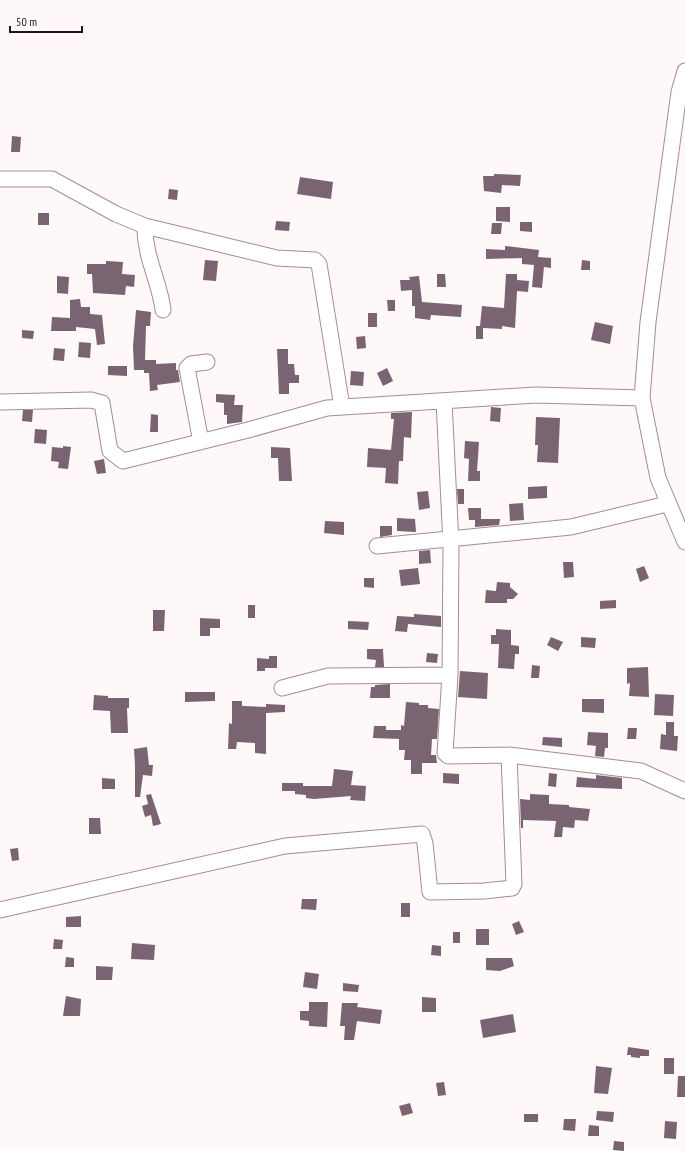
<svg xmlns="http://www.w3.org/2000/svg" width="685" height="1151" font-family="'PT Sans Narrow',sans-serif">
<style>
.building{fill:#7b6472}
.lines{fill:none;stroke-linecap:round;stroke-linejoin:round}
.minor-casing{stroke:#a78b92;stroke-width:17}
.minor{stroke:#fff;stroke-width:15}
</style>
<rect width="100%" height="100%" fill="#fef8f9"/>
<path class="building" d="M12,136L21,137L20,152H11Z
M494,174L521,175L520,186L502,185L501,193L484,191L483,176H494Z
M300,177L333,182L331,199L297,194Z
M169,189L178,190L177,200L168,199Z
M496,207H510V222L496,221Z
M38,213H49V225H38Z
M276,221L290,222L289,231L275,230Z
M520,222H532V232L520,231Z
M492,223H502L501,234H491Z
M505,246L539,250L538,257L551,258V268L544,267L542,288L532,287L534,265L522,264V258L486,259V249L505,250Z
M205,260L218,261L216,281L203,280Z
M582,260L590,261V270H581Z
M106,261L123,262L122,274L135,275L134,287L126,286L125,295L93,293L92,274H87V264H106Z
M437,274H445L446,287H437Z
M506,274H517V280L529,281L528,292L517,291L515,328L502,326V329L483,328V339H476V326H480L482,306L504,308Z
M57,276L69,277L68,294L57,293Z
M419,276L422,302L462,305L461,317L431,315L430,320L415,318V306H412V290L401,291L400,280H410L409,277Z
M80,299L81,307H90V314L102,315L105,344L97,345L95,329L76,327V331H51L52,317L70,318V300Z
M387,300H395V311H388Z
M136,310L151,312L150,326H146L145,360H156V364L176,363V370H178L180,382L157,385L158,390L150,391L149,373H144V370H134L133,346Z
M368,313H377V327H368Z
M595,322L613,326L610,344L591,340Z
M22,330L34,331L33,339L22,338Z
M365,336L366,348L357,349L356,337Z
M79,342L91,343L90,358L78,357Z
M54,348L65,349L64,361L53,360Z
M277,349H288V364H294L295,375H299V383H289V394H279Z
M108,366H127V376L108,375Z
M387,368L393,381L383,386L377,373Z
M351,371L364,372L363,386L350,385Z
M216,394L235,395L234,405H243L242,422L227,424V415H224V403L216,402Z
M491,407L501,408L500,422L490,421Z
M23,410H33L32,422L22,421Z
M412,412L411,438L404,437L403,461H399L398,484L385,483L386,468L367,467L368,448L391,450L394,419H391V413Z
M151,414L158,415V432H150Z
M536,417L560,418L558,463L537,462L538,445H535Z
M35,429L47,430L46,444L34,443Z
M465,441L479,442L477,471H480V481H468L469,459L464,458Z
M63,446L71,447L68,469L58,468L59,462L51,461L52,447L63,448Z
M271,447L290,448L292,481H279L278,458H271Z
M104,459L106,473L97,474L94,461Z
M547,486V498L528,499V487Z
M457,489H464V504H458Z
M428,491L430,508L419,510L417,492Z
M523,503L524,520L510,521L509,504Z
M468,508H481V519H500L499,525L475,527V520H469Z
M397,518L415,519L416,532L397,531Z
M325,521L344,522V535L324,533Z
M380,526H392V535L380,537Z
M430,550L431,563L419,564V551Z
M563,562H573L574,577L564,578Z
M644,566L649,578L640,582L636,569Z
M418,568L420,584L401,586L399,570Z
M364,578H374V588L364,587Z
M497,582L510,583V587L518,594L513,599H507V603H485L486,590L496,591Z
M616,600V608L600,609V601Z
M248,605H255V618H248Z
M153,610H165L164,631H153Z
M414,614L441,616V627L408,624L407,632L395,631L397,616L414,617Z
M200,618L220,619V628H210V636H200Z
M348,621L369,622L368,630L348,629Z
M496,629L511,630V645L519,646V654H515L514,669L498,668L499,644H491V635H496Z
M551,637L563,642L558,651L547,645Z
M581,637L596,638L595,648L581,647Z
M367,649H383L384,667H375L376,660L367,659Z
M427,653L438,654L437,663L426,662Z
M269,656H277V668H265V671H257V658L269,659Z
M532,665L540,666L539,678H531Z
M648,667L649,697L629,696L630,683L627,684V668Z
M460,671L488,673L487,699L458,697Z
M390,684V698H370L371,687H375V685Z
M185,692H215V701L185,702Z
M655,694L674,695L673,716L654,715Z
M94,695L108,696V698H129V708H127L128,733H111L110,711L93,710Z
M582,699H604V713L582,712Z
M232,701H242V706L266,707V704L285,705V712L266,713V754L255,753V743L237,742L236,749H228L229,723L232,724Z
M406,702L419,703V705H428V708L439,709L437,739H432L431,755H436L437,763H422V774H411V760H404L405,750H399V739L373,738L374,726H386V730H401V725L404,726Z
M666,722H674V736H678L677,751L660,749L661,734L666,735Z
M628,728H637L636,739H627Z
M588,732L608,733V748H605L604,757L595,756L596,746L587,745Z
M543,737L562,738V747L542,745Z
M147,747L149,765H153L152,776L143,775L140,797H135V765L134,749Z
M334,769L353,771L351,785L366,786L365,801L350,800L351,796L314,799L306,798V795L295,794V791H282V783H303V786H332Z
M443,773L459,774V784L443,783Z
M549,773L557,774L556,787L548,786Z
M596,775L622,778V789L576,787L577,777L596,779Z
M102,778L115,779V789H102Z
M151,794L161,824L153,826L151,815L145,817L142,806L148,804L146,795Z
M530,794L549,795V804L569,805V807L590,809L588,821L575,820L574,828L563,827L562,837H554L556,821L523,820V828H521L520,799L530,800Z
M89,818H100L101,834H89Z
M18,848L19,860L12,861L10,849Z
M302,899H317L316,910L301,909Z
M401,903H410V917H401Z
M81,916V927H66V917Z
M519,921L524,932L516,935L512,924Z
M476,929H489V945H476Z
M453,932H460V943H453Z
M54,939L63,940L62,949H53Z
M132,943L155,945L154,960L131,959Z
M432,945L441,946V956L431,955Z
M66,957L74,958V967H65Z
M486,958H512L514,966L500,971L486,970Z
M96,966L113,967L112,980H96Z
M305,972L319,974L317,989L303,987Z
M343,983L359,985L358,992L343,991Z
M66,996L81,999L80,1016H63Z
M422,997L436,998V1012H422Z
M309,1002H328L327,1027L309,1026V1021L300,1020V1011H309Z
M342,1003H358L357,1007L382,1010L380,1024L357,1021L354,1040H344L345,1026H340Z
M513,1014L516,1032L483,1038L480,1020Z
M628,1047L649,1050V1056H640V1058L631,1057V1055H627Z
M664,1058H674V1074H664Z
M596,1066L612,1068L608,1094L594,1093Z
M678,1076H685V1097H677Z
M444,1082L446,1095L438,1096L436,1083Z
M410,1103L413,1113L402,1116L399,1106Z
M597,1111L614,1112L613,1122L596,1120Z
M524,1114H538V1122H524Z
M564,1119H576L575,1131L563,1130Z
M665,1121L677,1122L676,1139L664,1138Z
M589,1125L599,1126V1136H588Z
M614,1141L624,1142V1151L613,1150Z"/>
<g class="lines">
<defs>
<path id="minor" d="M685,71L679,92L648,322L642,398L658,478L685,542
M0,179H52L116,214L145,226L277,258L315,260L319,264L342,407
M145,226C144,256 160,282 163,310
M444,401L451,544L450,675L445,753L448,756L509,755L641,771L685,791
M0,402L91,400L102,403L110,451L123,461L248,430L327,408L536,395L642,398
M201,442L187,368L191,364L207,362
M377,546L571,527L667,504
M282,688L328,676L450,675
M0,910L285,846L422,834L425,843L430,892L484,891L512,888L514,884L509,755"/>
</defs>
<use href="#minor" class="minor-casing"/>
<use href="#minor" class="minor"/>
</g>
<path d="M10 26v6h72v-6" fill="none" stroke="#1f1417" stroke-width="2"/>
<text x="16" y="26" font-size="12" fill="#1f1417" stroke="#fef8f9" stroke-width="3" paint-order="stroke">50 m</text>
</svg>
